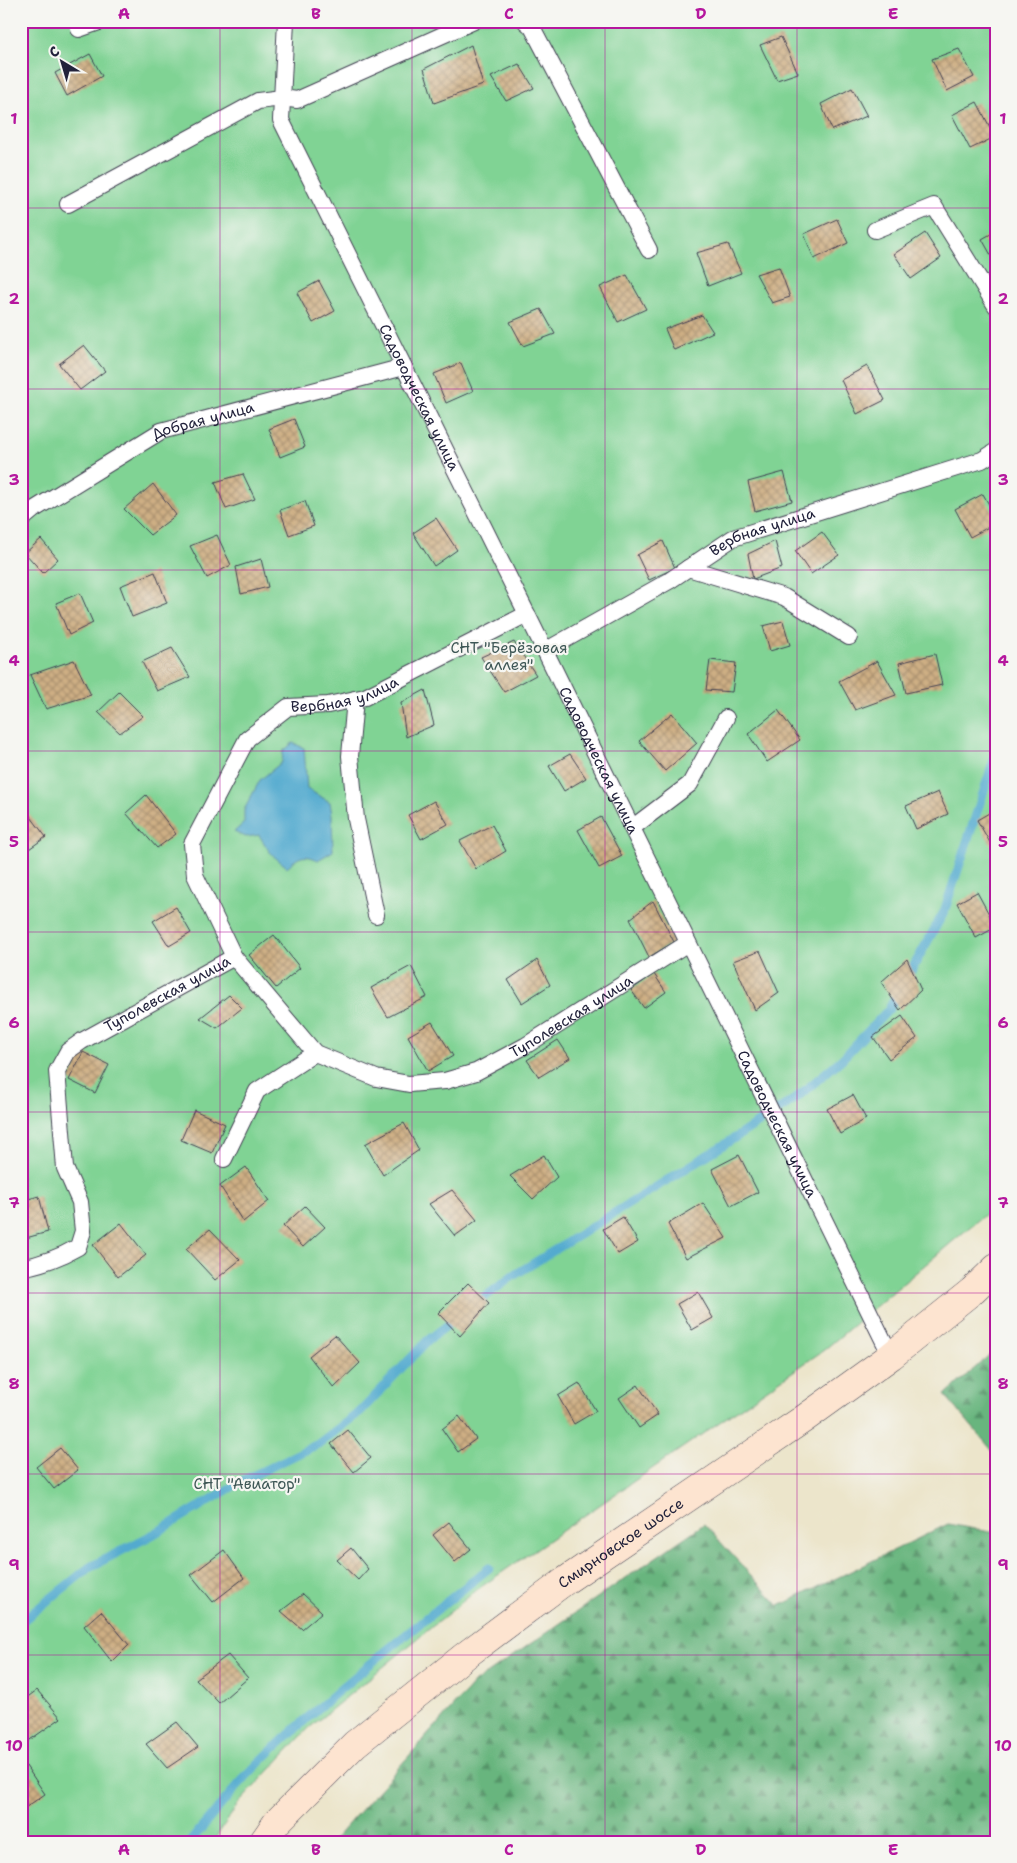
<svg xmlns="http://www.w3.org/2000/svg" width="1017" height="1863" font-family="'Shantell Sans',sans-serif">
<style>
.forest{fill:url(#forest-firs);stroke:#456c5c}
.garden{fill:#80d394;stroke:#517a68}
.water{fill:#52aacf;stroke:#3a6685}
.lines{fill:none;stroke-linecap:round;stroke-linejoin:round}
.stream{stroke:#52aacf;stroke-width:9}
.building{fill:url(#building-cross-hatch)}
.service-casing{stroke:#403f51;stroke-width:18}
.secondary-casing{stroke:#403f51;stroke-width:29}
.service{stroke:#fff;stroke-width:16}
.secondary{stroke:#fde4d0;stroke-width:28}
.grid{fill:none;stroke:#b5179e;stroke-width:1;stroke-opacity:0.55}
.labels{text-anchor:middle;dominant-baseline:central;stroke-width:4.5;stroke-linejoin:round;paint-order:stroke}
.street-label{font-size:15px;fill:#22223b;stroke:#f6f6f2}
.park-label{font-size:15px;fill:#3e5756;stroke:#f6f6f2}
.neatline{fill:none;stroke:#b5179e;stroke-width:2}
.grid-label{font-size:16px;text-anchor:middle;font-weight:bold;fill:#b5179e}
</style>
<defs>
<pattern id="forest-firs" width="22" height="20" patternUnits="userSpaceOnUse" patternTransform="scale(1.25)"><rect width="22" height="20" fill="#68b57e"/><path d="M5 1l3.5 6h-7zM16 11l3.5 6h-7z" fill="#559368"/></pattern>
<pattern id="building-cross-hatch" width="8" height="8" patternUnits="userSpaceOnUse" patternTransform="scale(1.25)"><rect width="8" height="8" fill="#ceaf84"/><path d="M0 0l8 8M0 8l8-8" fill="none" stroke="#a78e6d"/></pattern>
</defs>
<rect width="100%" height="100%" fill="#f6f6f2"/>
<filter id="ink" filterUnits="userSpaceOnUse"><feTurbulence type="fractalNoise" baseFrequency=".02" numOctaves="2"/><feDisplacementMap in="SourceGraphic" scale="10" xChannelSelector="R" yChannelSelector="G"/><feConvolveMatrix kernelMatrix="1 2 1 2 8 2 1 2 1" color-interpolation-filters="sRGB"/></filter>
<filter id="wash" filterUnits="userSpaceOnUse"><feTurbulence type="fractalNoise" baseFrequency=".0096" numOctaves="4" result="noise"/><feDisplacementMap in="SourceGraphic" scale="20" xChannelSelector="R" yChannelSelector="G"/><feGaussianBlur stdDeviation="1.12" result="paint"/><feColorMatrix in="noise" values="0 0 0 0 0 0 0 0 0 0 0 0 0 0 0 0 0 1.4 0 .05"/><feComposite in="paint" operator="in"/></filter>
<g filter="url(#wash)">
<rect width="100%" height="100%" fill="#ece5cb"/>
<path class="forest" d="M996,1349V1455L945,1395Z
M704,1524L779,1606L948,1524L996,1533V1842H332L475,1682Z"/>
<path class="garden" d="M21,21H996V1205L824,1350L478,1589L309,1728L238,1804L213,1842H21Z"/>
<path class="water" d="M293,743L304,748L307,789L330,802L332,815L333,851L318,860C304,853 298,857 287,867L271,854L259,835L246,837L234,832L244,823V810L260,780L282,762L283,751Z"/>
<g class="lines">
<path class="stream" d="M906,980L944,912L996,754
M474,1305L513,1276L730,1141L795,1099L842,1059L889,1009L899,991
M21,1622L90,1567L154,1534L242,1481L318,1444L361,1411L427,1341L458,1317
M190,1842C219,1807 248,1771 282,1741C348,1680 419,1624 489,1568"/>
</g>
<g id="blocks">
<path class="building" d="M781,37L798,73L777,80L760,45Z
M471,45L483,85L434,103L424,69Z
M959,49L974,77L947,91L932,59Z
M90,54L102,76L67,96L55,73Z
M519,64L534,88L506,101L491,77Z
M852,88L867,116L832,130L821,104Z
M977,102L995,137L970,149L952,115Z
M837,219L848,243L814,259L804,234Z
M996,231V264L982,239Z
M925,233L941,258L911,279L894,254Z
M728,244L741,273L708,286L696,253Z
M779,267L790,297L772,303L756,274Z
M627,275L646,309L618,322L600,287Z
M319,281L335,311L313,323L297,293Z
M541,309L555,334L523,346L510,322Z
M702,315L713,332L674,350L665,329Z
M84,345L105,371L80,390L59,364Z
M461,363L473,391L446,403L434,374Z
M867,366L885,400L857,414L841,380Z
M294,419L305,447L280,457L269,429Z
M784,472L792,501L755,511L748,482Z
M243,474L255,499L226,509L215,482Z
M153,484L176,515L150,535L124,509Z
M983,494L996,517V523L970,537L955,509Z
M305,501L314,526L289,535L280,510Z
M436,518L457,550L434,566L413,533Z
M822,532L839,555L811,574L795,551Z
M217,535L231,565L207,578L190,546Z
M41,539L58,559L43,573L25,553Z
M663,541L675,568L649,580L637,555Z
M775,541L782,568L753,579L748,554Z
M261,559L268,587L241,594L236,567Z
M155,572L167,603L132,617L120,586Z
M80,593L93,623L69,635L56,603Z
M783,621L790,645L770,651L763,626Z
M514,642L536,675L504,692L481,657Z
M172,648L190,677L157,691L142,662Z
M935,654L942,685L906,693L899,663Z
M74,660L91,695L46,709L30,675Z
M710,660L736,663L732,692L706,690Z
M877,661L896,695L855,710L839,681Z
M425,690L434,725L406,737L401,703Z
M119,692L143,716L120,733L98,712Z
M778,710L800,740L767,762L748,734Z
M672,713L697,743L665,771L639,741Z
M570,754L586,778L564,791L549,766Z
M938,792L948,814L916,829L906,806Z
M146,795L176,834L157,848L126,813Z
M434,801L448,824L421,839L408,815Z
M996,809V853L977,820Z
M28,813L46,837L26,851L21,844V818Z
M601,817L622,856L599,868L578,830Z
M492,825L506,851L476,869L460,841Z
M977,892L996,927L976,938L957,903Z
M653,901L674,942L649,957L630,919Z
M176,907L191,933L169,946L153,921Z
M274,935L300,968L276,988L249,955Z
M760,951L779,993L755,1010L733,961Z
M907,959L921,990L900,1010L881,982Z
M537,960L550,985L522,1003L508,980Z
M411,966L427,997L388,1017L371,988Z
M654,974L666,992L644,1008L631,990Z
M229,995L242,1008L217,1028L200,1018Z
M902,1016L917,1038L889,1059L873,1037Z
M432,1022L453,1056L428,1071L408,1036Z
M558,1040L570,1058L539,1077L527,1060Z
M83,1052L109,1065L95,1093L69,1080Z
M853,1095L866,1119L840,1134L827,1109Z
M194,1110L225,1124L212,1153L181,1140Z
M404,1123L419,1150L383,1175L365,1144Z
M544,1155L557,1177L533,1199L510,1176Z
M739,1155L758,1192L731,1206L712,1169Z
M246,1167L269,1201L243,1222L220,1186Z
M452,1190L477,1220L455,1236L429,1204Z
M39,1196L48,1232L22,1239L21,1201Z
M703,1203L726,1238L686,1258L668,1224Z
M305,1206L325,1227L303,1247L283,1226Z
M623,1217L638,1242L618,1254L603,1229Z
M121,1223L146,1255L118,1277L93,1245Z
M210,1229L240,1260L215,1280L186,1249Z
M468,1283L489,1303L460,1336L438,1313Z
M698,1292L713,1318L692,1330L677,1304Z
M335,1335L360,1363L334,1388L309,1356Z
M579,1383L596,1411L574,1424L558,1396Z
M638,1385L658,1415L639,1428L619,1398Z
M459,1416L476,1439L458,1452L442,1429Z
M348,1430L371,1458L354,1472L331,1444Z
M60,1448L78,1470L54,1489L36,1467Z
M449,1522L471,1549L455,1562L433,1535Z
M351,1548L368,1569L358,1580L337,1560Z
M224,1550L244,1578L213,1602L191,1575Z
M303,1594L322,1612L302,1629L281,1611Z
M101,1611L129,1645L112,1662L84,1626Z
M228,1655L248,1678L219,1703L196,1679Z
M37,1690L61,1718L27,1742L21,1735V1702Z
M177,1722L198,1747L167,1768L146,1744Z
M26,1766L45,1794L22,1810L21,1769Z"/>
</g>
</g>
<g filter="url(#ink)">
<use href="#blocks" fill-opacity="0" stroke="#403f51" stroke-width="1"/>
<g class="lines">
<defs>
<g id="service">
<path id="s1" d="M286,21L281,120L527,614L891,1356"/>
<path d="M525,21L532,27L649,250"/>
<path d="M79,29L102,21"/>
<path d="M68,204L258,101L282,98L297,100L474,21"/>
<path d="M875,230L934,206L996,306"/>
<path id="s2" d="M21,520L33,510L161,431L404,367"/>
<path d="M688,568L784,597L849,637"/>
<path id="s3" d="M545,651L669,581L733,538L982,460L996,451"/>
<path d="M355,699L350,756L356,819L376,915"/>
<path d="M632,828L690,784L726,718"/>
<path id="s4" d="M234,957L195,875L192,844L247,739L288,707L328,705L365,697L527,614"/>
<path d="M224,1159L257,1091L315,1053"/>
<path id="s5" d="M21,1268C42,1264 59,1258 78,1247L83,1231L80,1202L65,1168L57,1071L68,1051L82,1041L234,957L315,1053L376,1078L409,1084L445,1081L476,1072L525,1046L688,943"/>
</g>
<g id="secondary">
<path id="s6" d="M263,1842L277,1822L355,1744L466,1655L565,1581L805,1418L891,1356L972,1291L996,1268"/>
</g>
</defs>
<use href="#service" class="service-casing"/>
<use href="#secondary" class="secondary-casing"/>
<use href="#service" class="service"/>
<use href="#secondary" class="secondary"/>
</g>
</g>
<path class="grid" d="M220,21V1842M412,21V1842M605,21V1842M797,21V1842M21,208H996M21,389H996M21,570H996M21,751H996M21,932H996M21,1112H996M21,1293H996M21,1474H996M21,1655H996"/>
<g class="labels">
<g class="street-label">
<text stroke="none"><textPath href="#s1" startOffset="409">Садоводческая улица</textPath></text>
<text stroke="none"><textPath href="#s2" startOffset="209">Добрая улица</textPath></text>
<text stroke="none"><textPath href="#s3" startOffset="249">Вербная улица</textPath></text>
<text stroke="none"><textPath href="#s4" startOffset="351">Вербная улица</textPath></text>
<text stroke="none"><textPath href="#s1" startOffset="814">Садоводческая улица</textPath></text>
<text stroke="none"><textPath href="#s5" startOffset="379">Туполевская улица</textPath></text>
<text stroke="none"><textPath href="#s5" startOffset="859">Туполевская улица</textPath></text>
<text stroke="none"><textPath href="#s1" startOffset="1219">Садоводческая улица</textPath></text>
<text stroke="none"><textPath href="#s6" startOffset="468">Смирновское шоссе</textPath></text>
</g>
<g class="park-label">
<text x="509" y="648">СНТ "Берёзовая<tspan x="509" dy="17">аллея"</tspan></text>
<text x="247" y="1484">СНТ "Авиатор"</text>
</g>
</g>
<rect width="1017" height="1863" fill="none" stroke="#f6f6f2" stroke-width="55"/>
<g transform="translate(62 62) rotate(322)" stroke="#f6f6f2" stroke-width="4" paint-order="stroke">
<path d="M0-4L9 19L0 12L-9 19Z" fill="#22223b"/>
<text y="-8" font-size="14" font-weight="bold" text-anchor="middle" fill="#22223b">С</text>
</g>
<rect x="28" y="28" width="962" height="1808" class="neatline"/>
<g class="grid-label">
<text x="124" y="19">A</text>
<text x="316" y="19">B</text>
<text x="509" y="19">C</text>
<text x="701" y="19">D</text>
<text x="893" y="19">E</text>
<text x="14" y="124">1</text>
<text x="1003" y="124">1</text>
<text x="14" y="304">2</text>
<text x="1003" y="304">2</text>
<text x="14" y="485">3</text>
<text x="1003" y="485">3</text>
<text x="14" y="666">4</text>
<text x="1003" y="666">4</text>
<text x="14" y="847">5</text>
<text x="1003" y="847">5</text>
<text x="14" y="1028">6</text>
<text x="1003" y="1028">6</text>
<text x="14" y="1208">7</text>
<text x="1003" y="1208">7</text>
<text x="14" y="1389">8</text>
<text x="1003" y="1389">8</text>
<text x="14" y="1570">9</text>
<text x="1003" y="1570">9</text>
<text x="14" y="1751">10</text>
<text x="1003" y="1751">10</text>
<text x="124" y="1855">A</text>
<text x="316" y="1855">B</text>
<text x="509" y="1855">C</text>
<text x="701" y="1855">D</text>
<text x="893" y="1855">E</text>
</g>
</svg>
